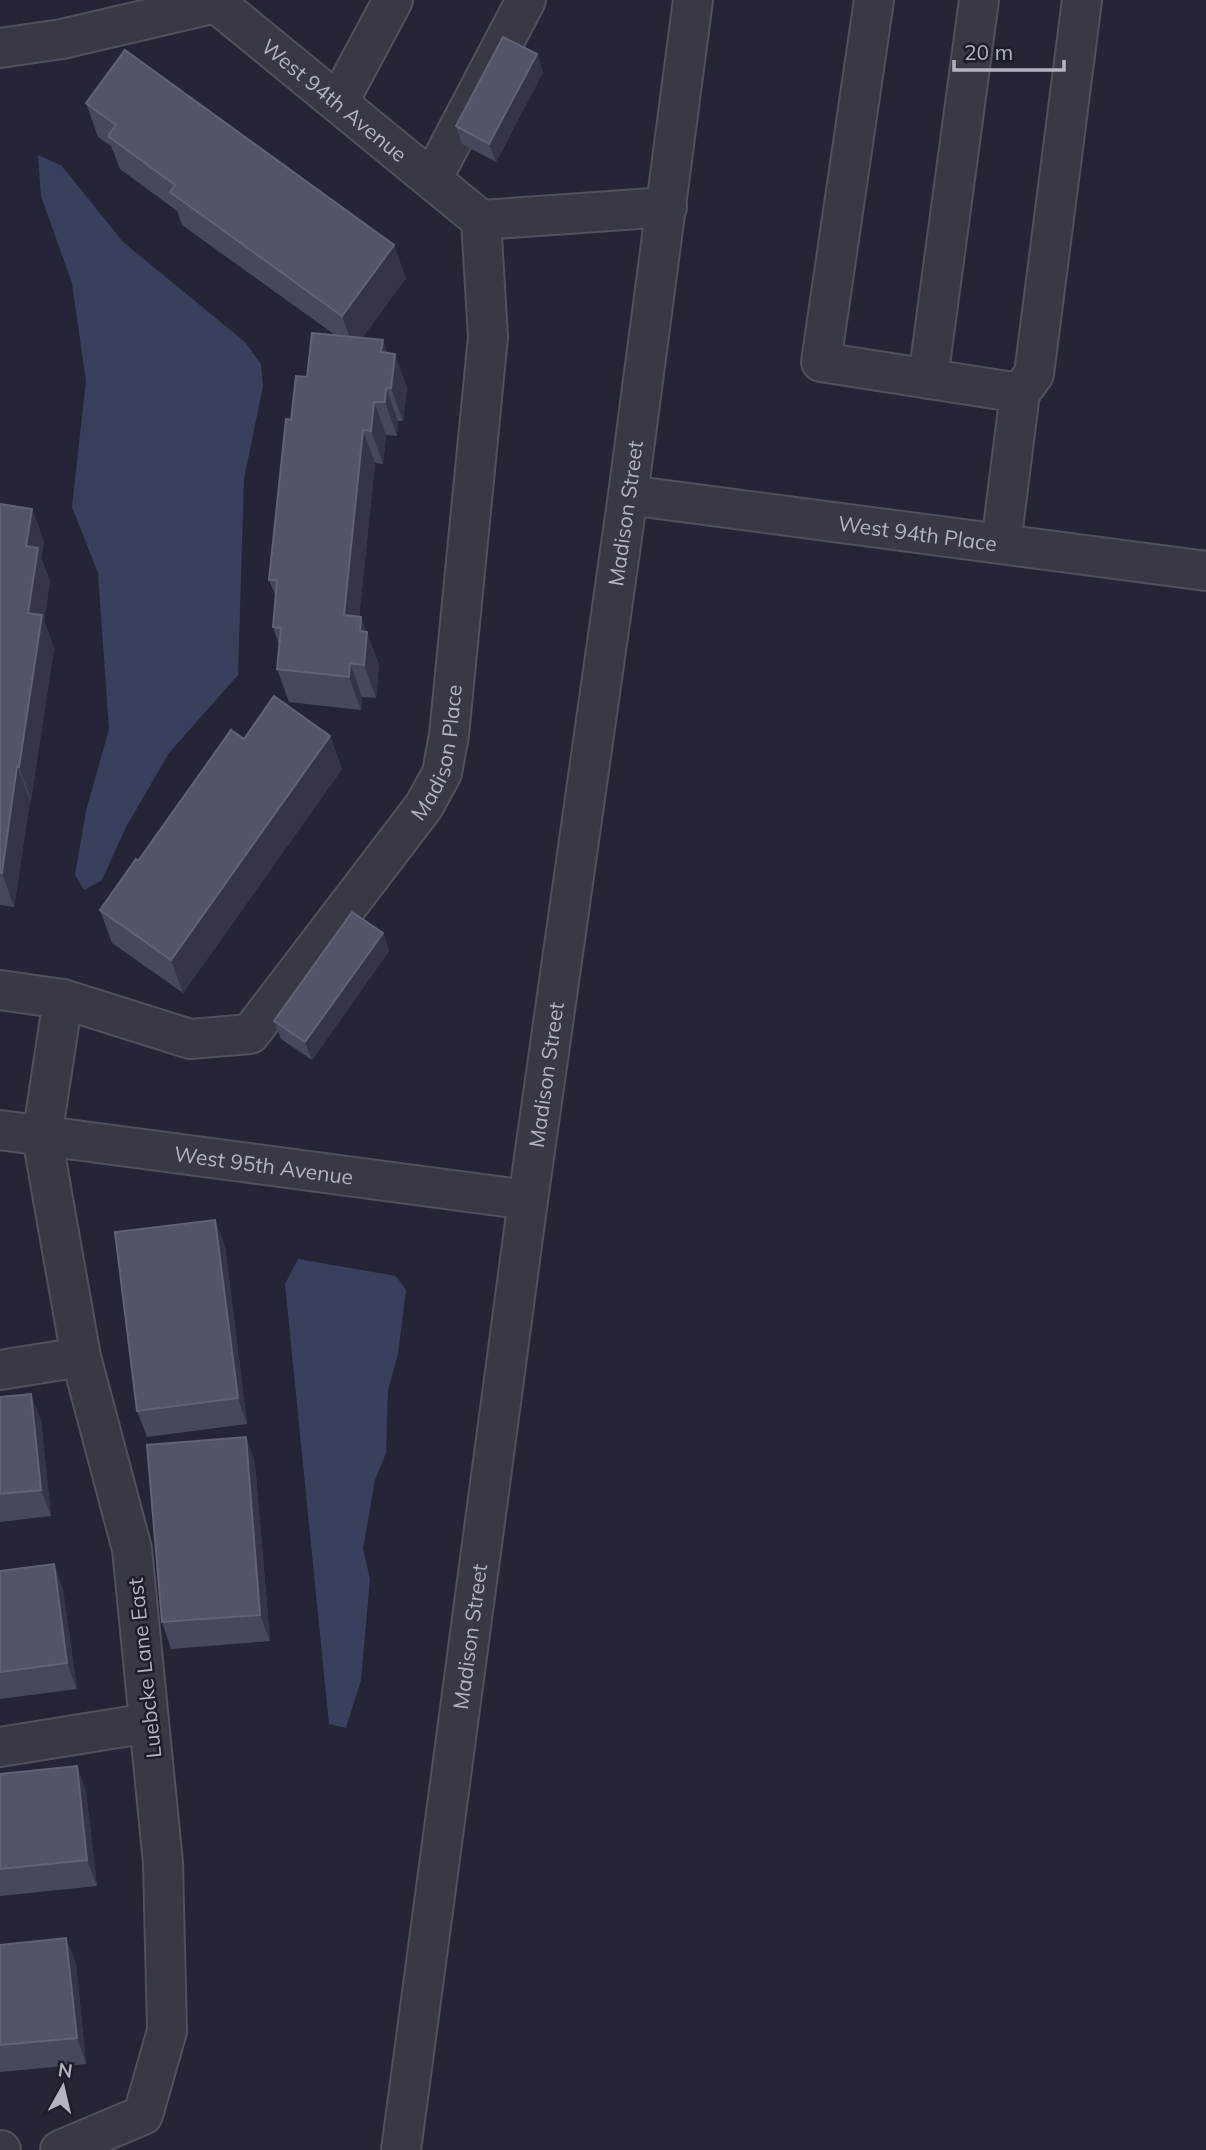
<svg xmlns="http://www.w3.org/2000/svg" width="1206" height="2150" font-family="Mulish,sans-serif">
<style>
.water{fill:#3b3f5e}
.lines{fill:none;stroke-linecap:round;stroke-linejoin:round}
.minor-casing{stroke:#4f515f;stroke-width:42}
.minor{stroke:#373947;stroke-width:38}
.wall{fill:#46485c}
.shaded-wall{fill:#343648}
.building{fill:#525467;stroke:#616375;stroke-width:2}
.labels{text-anchor:middle;dominant-baseline:central;stroke-width:5;stroke-linejoin:round;paint-order:stroke}
.street-label{font-size:21px;fill:#b2b4c3;stroke:#1d1e2c}
</style>
<rect width="100%" height="100%" fill="#242637"/>
<path class="water" d="M38,155L61,165L123,242L245,342L261,364L263,386L244,479L238,675L169,753L126,827L102,880L84,890L75,875L86,811L109,729L98,573L72,507L86,381L72,283L41,196Z
M298,1259L396,1276L406,1290L398,1354L388,1390L386,1453L375,1480L363,1549L370,1579L361,1680L346,1728L329,1724L285,1284Z"/>
<g class="lines">
<defs>
<g id="minor">
<path d="M874,0L821,362L1020,393L1001,544"/>
<path id="s1" d="M0,48L62,39L216,3L481,220L667,207"/>
<path d="M338,103L393,0"/>
<path d="M432,179L526,0"/>
<path d="M928,379L979,0"/>
<path d="M1020,393L1034,374L1082,0"/>
<path id="s2" d="M628,495L1206,571"/>
<path id="s3" d="M0,990L63,999L190,1039L250,1034L424,806L442,773L449,735L488,337L481,220"/>
<path id="s4" d="M0,1130L528,1200"/>
<path d="M0,1370L81,1357"/>
<path d="M0,1747L149,1723"/>
<path d="M0,2150H1"/>
<path d="M60,2150L143,2115L167,2031L163,1863L132,1549L81,1357L42,1137L63,999"/>
<path id="s5" d="M401,2150L528,1200L628,495L693,0"/>
</g>
</defs>
<use href="#minor" class="minor-casing"/>
<use href="#minor" class="minor"/>
</g>
<path class="wall" d="M537,54L543,72L496,162L462,144L456,126Z
M86,103L406,278L362,338L387,353L407,387L403,421H398L397,436L386,435L383,464L375,463L359,617H361L379,665L376,698L362,697L361,710L289,702L277,669L279,645L273,627L276,597L269,580L291,420L307,377L335,335L182,225L177,211L120,169L111,146L98,137Z
M0,504L32,509L44,542L41,558L50,581L44,621L54,648L31,800H30L14,907L0,905Z
M330,736L342,769L183,993L112,943L100,910L138,861L244,739Z
M383,933L389,951L312,1060L281,1039L274,1021Z
M225,1246L247,1424L147,1437L137,1411Z
M0,1397L41,1420L51,1516L0,1522Z
M246,1437L255,1464L270,1641L171,1649L162,1622Z
M54,1564L63,1590L77,1689L0,1699V1571Z
M77,1766L86,1792L97,1886L0,1896V1774Z
M66,1938L76,1964L86,2064L0,2072V1945Z"/>
<path class="shaded-wall" d="M537,54L543,72L496,162L489,144Z
M394,245L406,278L354,349L342,316Z
M383,340L393,369L395,354L407,387L403,421L391,388L381,352Z
M386,388L398,421L397,436L385,402Z
M374,402L386,435L383,464L371,431Z
M363,430L375,463L356,649L344,615Z
M32,509L44,542L41,558L50,581L44,621L54,648L31,800L19,767L28,613L26,546Z
M361,617L379,665L376,698L364,665L360,631Z
M350,663L362,697L361,710L349,677Z
M330,736L342,769L183,993L171,960Z
M17,766L30,800L14,907L2,873Z
M383,933L389,951L312,1060L305,1042Z
M215,1220L225,1246L247,1424L238,1398Z
M31,1394L41,1420L51,1516L41,1490Z
M246,1437L255,1464L270,1641L260,1615Z
M54,1564L63,1590L77,1689L67,1663Z
M77,1766L86,1792L97,1886L87,1860Z
M66,1938L76,1964L86,2064L77,2038Z"/>
<path class="building" d="M503,37L537,54L489,144L456,126Z
M125,50L394,245L342,316L170,192L175,185L108,136L116,125L86,103Z
M312,333L383,340L381,352L395,354L391,388H386L385,402H374L371,431L363,430L344,615L361,617L360,631L367,632L364,665L350,663L349,677L277,669L281,628L273,627L277,580H269L286,419L291,420L296,376L307,377Z
M0,504L32,509L26,546L38,548L28,613L42,615L19,767L17,766L2,873H0Z
M274,696L330,736L171,960L100,910L136,859L138,861L231,730L244,739Z
M352,912L383,933L305,1042L274,1021Z
M215,1220L238,1398L137,1411L115,1232Z
M31,1394L41,1490L0,1494V1397Z
M246,1437L260,1615L162,1622L147,1445Z
M54,1564L67,1663L0,1672V1571Z
M77,1766L87,1860L0,1869V1774Z
M66,1938L77,2038L0,2045V1945Z"/>
<g class="labels">
<g class="street-label">
<text stroke="none"><textPath href="#s1" startOffset="374">West 94th Avenue</textPath></text>
<text stroke="none"><textPath href="#s5" startOffset="1652">Madison Street</textPath></text>
<text stroke="none"><textPath href="#s2" startOffset="292">West 94th Place</textPath></text>
<text stroke="none"><textPath href="#s3" startOffset="600">Madison Place</textPath></text>
<text stroke="none"><textPath href="#s5" startOffset="1085">Madison Street</textPath></text>
<text stroke="none"><textPath href="#s4" startOffset="266">West 95th Avenue</textPath></text>
<text stroke="none"><textPath href="#s5" startOffset="518">Madison Street</textPath></text>
<text transform="translate(144 1668) rotate(-96)">Luebcke Lane East</text>
</g>
</g>
<g transform="translate(63 2087) rotate(8)" stroke="#1d1e2c" stroke-width="5" paint-order="stroke">
<path d="M0-5L12 26L0 18L-12 26Z" fill="#b2b4c3"/>
<text y="-10" font-size="19" font-weight="bold" text-anchor="middle" fill="#b2b4c3">N</text>
</g>
<path d="M954 60v10h110v-10" fill="none" stroke="#b2b4c3" stroke-width="3.5"/>
<text x="964" y="60" font-size="21" fill="#b2b4c3" stroke="#1d1e2c" stroke-width="5" paint-order="stroke">20 m</text>
</svg>
